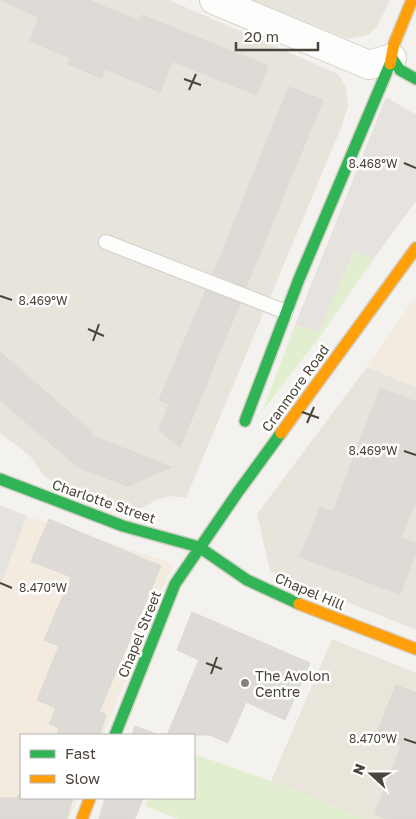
<svg xmlns="http://www.w3.org/2000/svg" width="416" height="819" font-family="'Golos Text',sans-serif">
<style>
.residential{fill:#e7e4dc}
.commercial{fill:#f3ebdf}
.education{fill:#eae5da}
.green{fill:#e1eecf}
.parking{fill:#e6e3df}
.building{fill:#dedbd6;stroke:#dcd9d4}
.lines{fill:none;stroke-linecap:round;stroke-linejoin:round}
.lane-casing{stroke:#d2d0cb;stroke-width:16}
.street-casing{stroke:#d2d0cb;stroke-width:30}
.fast-casing{stroke:#d3cfc5;stroke-width:14}
.slow-casing{stroke:#d3cfc5;stroke-width:14}
.lane{stroke:#fdfdfc;stroke-width:14}
.street{stroke:#fdfdfc;stroke-width:28}
.fast{stroke:#30b455;stroke-width:11}
.slow{stroke:#ff9f0a;stroke-width:11}
.ticks{fill:none;stroke:#4b4439;stroke-width:2}
.poi-dot{fill:#868178;stroke:#fff;stroke-width:2}
.labels{text-anchor:middle;dominant-baseline:central;stroke-width:5;stroke-linejoin:round;paint-order:stroke}
.street-label{font-size:14px;fill:#4b4439;stroke:#fff}
.poi-label{font-size:14px;fill:#4b4439;stroke:#fff;text-anchor:start}
.ticks-label{font-size:12px;text-anchor:middle;fill:#4b4439;stroke:#fff;stroke-width:5;stroke-linejoin:round;paint-order:stroke}
</style>
<rect width="100%" height="100%" fill="#f4f2ee"/>
<path class="residential" d="M0,0H169L338,74L346,87L348,106L341,128L186,498L172,496L156,500L130,515L45,477L31,457L0,433Z
M251,0H390L377,27L368,35L348,39Z
M367,367L416,387V630L270,571L257,514Z"/>
<path class="commercial" d="M416,296V387L367,366Z
M27,516L173,563L103,735H21V798H78L69,819H0V586Z"/>
<path class="education" d="M332,639L416,673V819H366L271,781Z"/>
<path class="green" d="M354,251L373,260L321,335L262,412L295,325L319,332Z
M194,754L271,781L367,819H178L145,806L148,798H194Z"/>
<path class="parking" d="M386,97L416,115V201L373,260L354,251L319,332L295,325Z
M0,505L27,516L0,586Z"/>
<path class="building" d="M0,0H88L140,21L142,15L268,66L256,95L172,61L160,92L105,69L101,78L68,64L70,58L30,41L39,17Z
M289,87L323,100L246,287L213,274Z
M206,290L240,303L180,447L159,430L169,404L159,400Z
M0,352L92,432L90,435L171,467L128,486L79,468L0,400Z
M380,388L416,402V500L401,538L416,543V552L400,594L300,557L320,507L333,512Z
M49,519L161,566L99,712L106,714L100,735H56L59,728L49,724L56,708L37,700L59,646L44,640L71,577L31,561Z
M192,612L310,663L285,720L246,702L228,743L210,735H167L199,660L177,650Z
M396,685L416,693V819H387L375,814L401,746L376,736Z
M135,726L156,734V735H132Z
M21,791V798H73L67,819H0V798H17Z
M105,798H143L135,819H99Z"/>
<g class="lines">
<defs>
<path id="lane" d="M106,242L286,312"/>
<path id="street" d="M214,0L369,65L392,58"/>
<path id="fast" d="M392,58L400,70L416,79
M245,421L299,279L390,64
M0,479L123,526L199,547L247,580L299,604
M115,735L175,584L238,492L281,433"/>
<path id="slow" d="M390,64L394,44L412,0
M281,433L416,248
M299,604L416,649
M82,819L90,798"/>
</defs>
<use href="#lane" class="lane-casing"/>
<use href="#street" class="street-casing"/>
<use href="#fast" class="fast-casing"/>
<use href="#slow" class="slow-casing"/>
<use href="#lane" class="lane"/>
<use href="#street" class="street"/>
<use href="#fast" class="fast"/>
<use href="#slow" class="slow"/>
</g>
<path class="ticks" d="M184,79L201,85M189,90L196,74M404,163L416,168M0,296L12,300M88,329L104,336M93,341L99,324M302,412L319,418M307,423L314,407M404,451L416,455M0,583L12,588M206,663L222,669M211,674L217,657M404,739L416,743"/>
<circle class="poi-dot" cx="245" cy="683" r="5"/>
<g class="labels">
<g class="street-label">
<text transform="translate(295 388) rotate(-54)">Cranmore Road</text>
<text transform="translate(104 501) rotate(19)">Charlotte Street</text>
<text transform="translate(310 591) rotate(23)">Chapel Hill</text>
<text transform="translate(139 634) rotate(-68)">Chapel Street</text>
</g>
<g class="poi-label">
<text x="255" y="675">The Avolon<tspan x="255" dy="16">Centre</tspan></text>
</g>
</g>
<g class="ticks-label">
<text x="373" y="168">8.468°W</text>
<text x="43" y="305">8.469°W</text>
<text x="373" y="455">8.469°W</text>
<text x="43" y="592">8.470°W</text>
<text x="373" y="743">8.470°W</text>
</g>
<rect x="20" y="734" width="175" height="65" fill="#ffffff" stroke="#b7b4b0"/>
<rect x="30" y="750" width="25" height="8" fill="#30b455" stroke="#b7b4b0"/>
<text x="65" y="759" font-size="15" fill="#4b4439">Fast</text>
<rect x="30" y="775" width="25" height="8" fill="#ff9f0a" stroke="#b7b4b0"/>
<text x="65" y="784" font-size="15" fill="#4b4439">Slow</text>
<g transform="translate(371 774) rotate(291)" stroke="#ffffff" stroke-width="4" paint-order="stroke">
<path d="M0-4L9 19L0 12L-9 19Z" fill="#4b4439"/>
<text y="-8" font-size="14" font-weight="bold" text-anchor="middle" fill="#4b4439">N</text>
</g>
<path d="M236 42v8h82v-8" fill="none" stroke="#4b4439" stroke-width="2.5"/>
<text x="244" y="42" font-size="15" fill="#4b4439" stroke="#ffffff" stroke-width="4" paint-order="stroke">20 m</text>
</svg>
